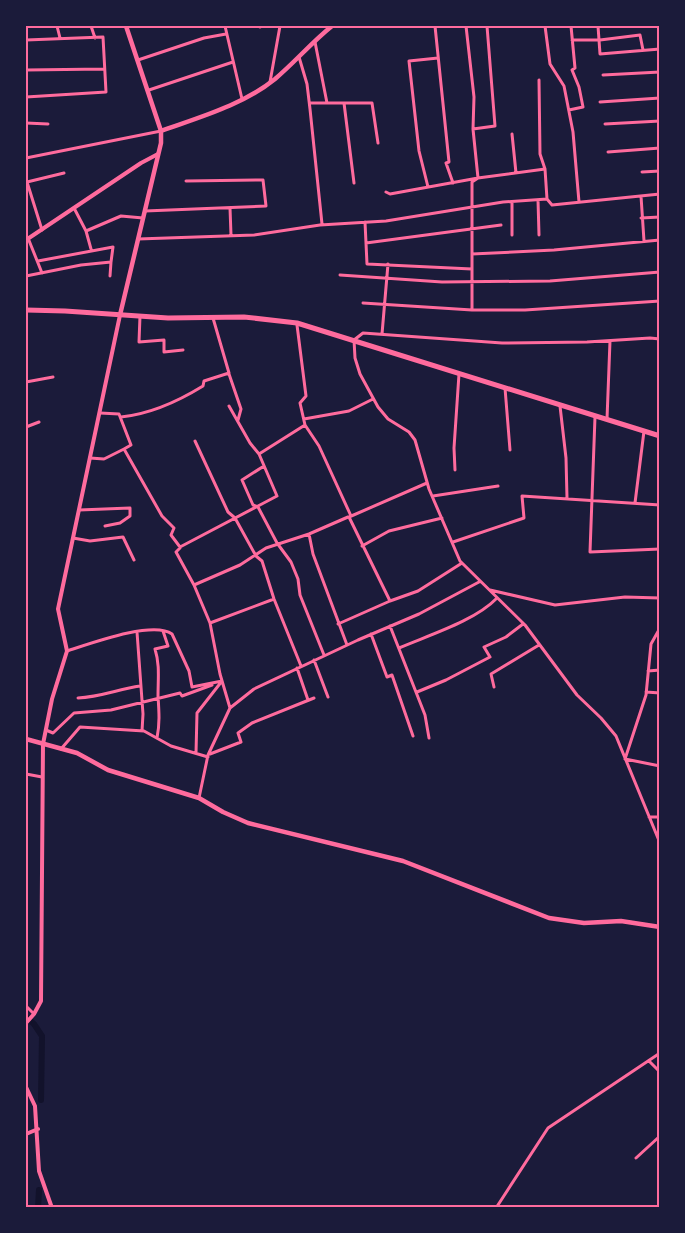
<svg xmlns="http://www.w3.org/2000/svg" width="685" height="1233" font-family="'Fira Sans',sans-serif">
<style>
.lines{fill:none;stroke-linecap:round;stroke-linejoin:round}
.canal{stroke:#12122b;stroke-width:6}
.minor{stroke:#ff6b9d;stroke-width:3}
.tertiary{stroke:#ff6b9d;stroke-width:4}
.secondary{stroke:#ff6b9d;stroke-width:4.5}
.primary{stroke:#ff6b9d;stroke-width:5}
.neatline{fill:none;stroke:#ff6b9d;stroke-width:2}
</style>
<rect width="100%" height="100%" fill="#1b1b3a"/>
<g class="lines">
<path class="canal" d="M26,1017L34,1024L42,1036L41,1100
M38,1208L39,1190"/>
<path class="minor" d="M57,26L60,38
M91,26L95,38
M225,26L242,99
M435,26L449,162L446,163L453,183
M466,26L474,97L473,129L478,178L472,182V310
M545,26L550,64L564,86L573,132L579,202
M598,26L600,54L660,49
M260,27V26
M26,40L103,37L106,92L26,97
M572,40H600L640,35L643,50
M315,42L327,103
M299,57L307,84L310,109L322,224
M138,60L204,38L226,34
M26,70L104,69
M603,75L660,72
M539,80L540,154L545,169
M270,82L280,26
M149,90L233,62
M600,102L660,98
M310,103H372L378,143
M344,103L354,183
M569,110L583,107L579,87L572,70L575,68L571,26
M26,123L48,124
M605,124L660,121
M473,129L495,126L487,26
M512,134L516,173
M608,152L660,148
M26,158L161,131
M642,172L660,171
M27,182L42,230
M27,182L64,173
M428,187L419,151L409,61L438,58
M386,192L390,194L478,178L545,169L547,199L552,205L660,194
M641,196L644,241
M538,200L539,235
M512,202V235
M74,208L86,231L121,216L143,218
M230,208L231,235
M145,211L266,206L263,180L186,181
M641,218L660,217
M365,222L367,264L472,269
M86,231L91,249
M28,238L42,273
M138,239L254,235L320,225L386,221L503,202L547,199
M366,243L501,225
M472,254L554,250L660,240
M340,275L442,282L550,281L660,272
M26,276L81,265L111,262L113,247L38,261
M110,276L111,262
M363,303L472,310H525L660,301
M140,316L139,342L164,340V352L183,350
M297,325L306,396L300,403L305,425L319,446L351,516
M382,334L388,264
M660,339L650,338L587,342L502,343L363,333L354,340L355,358L360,374L378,407L388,419L409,432L415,440L429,489L460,561L525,625L577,695L601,718L616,736L660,843
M229,374L241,409L238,420
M26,382L53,377
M505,388L510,450
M560,406L566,458L567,498
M100,413L119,414L131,445L124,449
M121,417C151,414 177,402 203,386L204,381L229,373L213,318
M595,417L590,552L660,549
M304,419L349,411L373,399
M607,419L610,341
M26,427L39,422
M195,441L228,512L235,518L256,556L262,561L274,599L301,666
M259,454L305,425
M90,458L104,459L124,449L162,516L174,528L171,535L180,547L277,496L259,454L250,443L229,406
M264,466L242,480L253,505L258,507L277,543L291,562L298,579L300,595L324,655
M455,470L454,448L459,374
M433,496L498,486
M635,503L644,431
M79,510L130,508V516L120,523L105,526
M309,534L313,554L347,645
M73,538L90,541L123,537L134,560
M453,542L524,518L522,496L660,505
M362,546L389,531L442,518
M180,548L176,552L194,585L210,623L220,674L230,708
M194,585L240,565L266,548L309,534L348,517
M490,590L555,605L625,597L660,598
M390,601L418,591L462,563
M210,623L274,599
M338,624L390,601L349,517L427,483
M390,626L425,715L429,738
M660,628L651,644L646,695L625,759L660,766
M137,632L143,714L142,731
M371,634L387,677L392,675L413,736
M399,648C429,635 475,621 497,598
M67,651C89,644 153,620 172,634L189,671L192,687L222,681L197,713L196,753
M314,660L328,697
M297,668L308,700
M648,671L660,670
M494,687L491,674L539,645
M417,692L446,680L490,657L484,647L506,637L523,624
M646,692L660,693
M78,698C100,697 119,689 140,686
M46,730L53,733L74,713L111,710L180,693L182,696L212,685
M157,738C160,723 159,711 158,696C158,679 160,665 155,649L168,646L163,631
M61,749L80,727L144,731L171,746L208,757
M210,754L241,742L238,733L252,723L314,698
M26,774L42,777
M199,798L208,755L230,708L254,689L358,640L419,614L479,582
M649,817H660
M26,1006L34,1014
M649,1061L660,1072
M636,1158L660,1136
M496,1208L548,1128L660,1053
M655,1208L660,1205"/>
<path class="tertiary" d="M26,240L141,163L158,154
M26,1023L34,1014L41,1001L43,744L52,699L67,651L58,609L120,315
M26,1087L35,1106L39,1171L52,1208
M26,1134L38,1129"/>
<path class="secondary" d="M161,131C200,117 243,105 275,79C295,62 312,42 332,26
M120,315L161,143V131L126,26
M26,739L77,753L108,770L199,798L223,812L248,823L403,861L549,918L584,923L621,921L660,927"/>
<path class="primary" d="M26,310L65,311L168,318L244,317L297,323L660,436"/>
</g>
<rect width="685" height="1233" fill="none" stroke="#1b1b3a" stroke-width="54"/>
<rect x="27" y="27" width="631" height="1179" class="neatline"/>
</svg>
